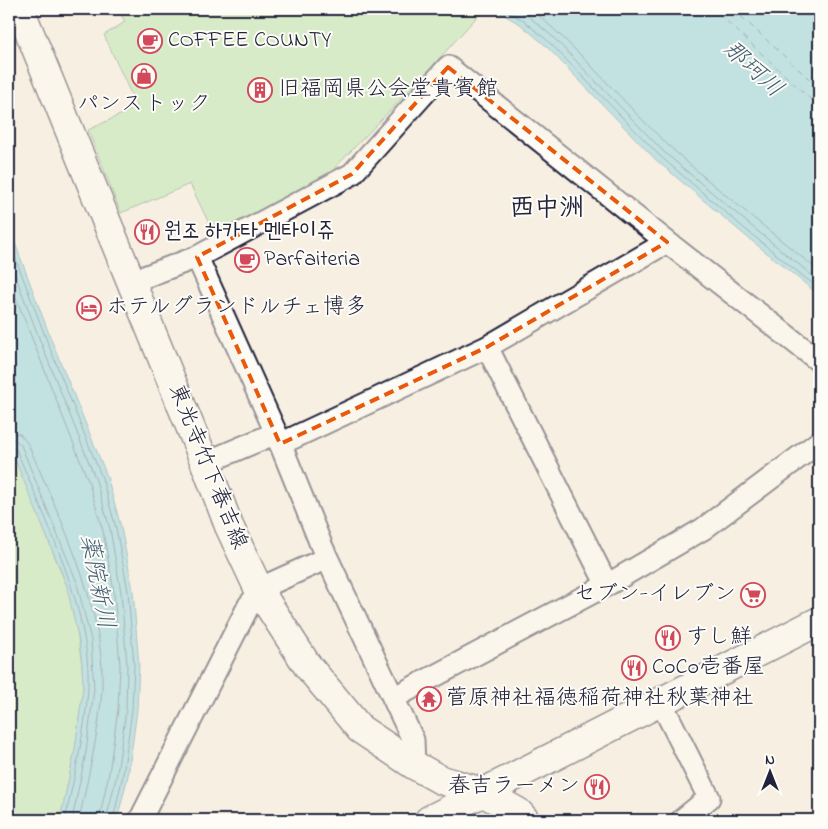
<svg xmlns="http://www.w3.org/2000/svg" width="828" height="829" font-family="'Indie Flower','Klee One','Poor Story',sans-serif">
<style>
.green{fill:#afe5a8;stroke:#688472}
.water{fill:#82cee1;stroke:#5c899f}
.lines{fill:none;stroke-linecap:round;stroke-linejoin:round}
.shore{stroke:#48677d;stroke-width:1}
.ferry{stroke:#445e75;stroke-width:1;stroke-dasharray:6 5;stroke-linecap:butt}
.minor-casing{stroke:#22223b;stroke-width:25}
.secondary-casing{stroke:#22223b;stroke-width:31}
.trunk-casing{stroke:#22223b;stroke-width:31}
.minor{stroke:#fdfcf7;stroke-width:21}
.secondary{stroke:#fdfcf7;stroke-width:28}
.trunk{stroke:#fdfcf7;stroke-width:28}
.marked{fill:none;stroke:#e8590c;stroke-width:4;stroke-dasharray:10 6;stroke-linejoin:round}
.labels{text-anchor:middle;dominant-baseline:central;stroke-width:4;stroke-linejoin:round;paint-order:stroke}
.poi-label{font-size:22px;fill:#22223b;stroke:#fdfcf7;text-anchor:start}
.street-label{font-size:22px;fill:#22223b;stroke:#fdfcf7}
.water-label{font-size:24px;font-style:italic;fill:#445e75;stroke:#fdfcf7}
.quarter-label{font-size:25px;font-weight:bold;fill:#22223b;stroke:#fdfcf7}
</style>
<rect width="100%" height="100%" fill="#f7f0e2"/>
<filter id="ink" filterUnits="userSpaceOnUse"><feTurbulence type="fractalNoise" baseFrequency=".02" numOctaves="2"/><feDisplacementMap in="SourceGraphic" scale="10" xChannelSelector="R" yChannelSelector="G"/><feConvolveMatrix kernelMatrix="1 2 1 2 8 2 1 2 1" color-interpolation-filters="sRGB"/></filter>
<g filter="url(#ink)">
<path class="green" d="M118,9H484L429,70L326,177L217,240L190,184L121,213L88,130L137,107L104,35L125,22Z
M9,445L39,516L45,524L43,527L65,582L71,591L82,665L83,688L75,750L60,820H9Z"/>
<path class="water" d="M493,9H819V295L742,233L656,160L545,45L520,24Z
M9,227L51,339L107,476L121,527L133,590L139,665L137,711L128,776L117,820H60L75,750L83,688L82,665L79,641L66,583L9,445Z"/>
<g class="lines">
<path class="shore" d="M503,9L523,20L549,42L660,156L745,229L819,289
M516,9L527,15L553,37L664,152L749,224L819,281
M531,9C581,50 622,102 669,146C717,190 769,230 819,271
M9,241L47,341L102,478L116,528L128,591L134,665L132,710L123,775L113,820
M9,259L41,343L96,480L110,529L121,592L127,665L126,710L117,774L106,820
M9,280L89,483L103,531L114,592L120,665L118,709L109,773L99,820
M9,432L20,434L28,444C59,516 106,610 102,689C99,733 88,777 79,820
M9,439L15,440L21,445L76,580L91,640L94,689L86,752L72,820
M9,445L13,446L16,449C45,519 92,612 88,689C85,733 74,777 65,820"/>
<path class="ferry" d="M709,9L721,16L819,107
M733,9L819,88"/>
<defs>
<path id="minor" d="M197,257L276,433L322,547L413,740L414,765
M131,282L197,257L352,174L448,67L667,242L819,361
M487,347L607,585
M280,444L487,347L667,242
M205,463L276,433
M393,698L607,585L703,529L819,442
M661,702L709,798L682,820
M140,820L249,605L260,592L272,583L327,558"/>
<path id="secondary" d="M20,9L205,463L229,526L260,592L307,665L360,729L414,765L441,780L482,792L518,812L525,820"/>
<path id="trunk" d="M429,820L819,621"/>
</defs>
<use href="#minor" class="minor-casing"/>
<use href="#secondary" class="secondary-casing"/>
<use href="#trunk" class="trunk-casing"/>
<use href="#minor" class="minor"/>
<use href="#secondary" class="secondary"/>
<use href="#trunk" class="trunk"/>
</g>
</g>
<path d="M0 0H828V829H0ZM448,67L667,242L487,347L280,444L197,257L352,174Z" fill="#f7f0e2" fill-opacity=".55" fill-rule="evenodd"/>
<path class="marked" d="M448,67L667,242L487,347L280,444L197,257L352,174Z"/>
<defs>
<symbol id="cafe-ring" viewBox="-11 -11 22 22"><circle r="9.5" fill="#fdfcf7" stroke="#d1495b" stroke-width="1.5"/><path d="M-5.5-4.5H6V0H3Q3 3.5 0 3.5H-2.5Q-5.5 3.5-5.5 0ZM3-3.2v2h1.7v-2ZM-6 4.5H4V6H-6Z" fill="#d1495b"/></symbol>
<symbol id="shop-ring" viewBox="-11 -11 22 22"><circle r="9.5" fill="#fdfcf7" stroke="#d1495b" stroke-width="1.5"/><path d="M-5-2.5h2.3a2.7 3.5 0 0 1 5.4 0H5L5.5 6h-11ZM-1.5-2.5h3a1.5 2.3 0 0 0-3 0Z" fill="#d1495b"/></symbol>
<symbol id="building-ring" viewBox="-11 -11 22 22"><circle r="9.5" fill="#fdfcf7" stroke="#d1495b" stroke-width="1.5"/><path d="M-4-6H4V6H1V3H-1V6H-4ZM-2.5-4.3h1.7v1.8h-1.7ZM.8-4.3h1.7v1.8H.8ZM-2.5-1h1.7V.8h-1.7ZM.8-1h1.7V.8H.8Z" fill="#d1495b"/></symbol>
<symbol id="restaurant-ring" viewBox="-11 -11 22 22"><circle r="9.5" fill="#fdfcf7" stroke="#d1495b" stroke-width="1.5"/><path d="M-5-6h1v4h1v-4h1v4h1v-4h1v5L-1.5 .5V6h-2V.5L-5-1ZM5-6V6H3V1.5H1.5Q1.5-4 5-6Z" fill="#d1495b"/></symbol>
<symbol id="hotel-ring" viewBox="-11 -11 22 22"><circle r="9.5" fill="#fdfcf7" stroke="#d1495b" stroke-width="1.5"/><path d="M-6-4.5h1.5V1H6V5H4.5V3h-9V5H-6ZM-4 0a1.8 1.8 0 1 1 3.6 0ZM.5 0V-2.5h3Q6-2.5 6 0Z" fill="#d1495b"/></symbol>
<symbol id="supermarket-ring" viewBox="-11 -11 22 22"><circle r="9.5" fill="#fdfcf7" stroke="#d1495b" stroke-width="1.5"/><path d="M-6-5.5h2.5l.6 2H6L4.5 2H-2.5L-4.4-4H-6ZM-1.5 3.2a1.3 1.3 0 1 0 .1 0ZM3 3.2a1.3 1.3 0 1 0 .1 0Z" fill="#d1495b"/></symbol>
<symbol id="temple-ring" viewBox="-11 -11 22 22"><circle r="9.5" fill="#fdfcf7" stroke="#d1495b" stroke-width="1.5"/><path d="M0-6L5-2H3V0L6.5 2.5H4V6H1.5V3h-3V6H-4V2.5H-6.5L-3 0V-2H-5Z" fill="#d1495b"/></symbol>
</defs>
<g fill-rule="evenodd">
<use href="#cafe-ring" x="136" y="27" width="28" height="28"/>
<use href="#shop-ring" x="130" y="62" width="28" height="28"/>
<use href="#building-ring" x="246" y="76" width="28" height="28"/>
<use href="#restaurant-ring" x="133" y="218" width="28" height="28"/>
<use href="#cafe-ring" x="233" y="246" width="28" height="28"/>
<use href="#hotel-ring" x="75" y="294" width="28" height="28"/>
<use href="#supermarket-ring" x="739" y="581" width="28" height="28"/>
<use href="#restaurant-ring" x="654" y="624" width="28" height="28"/>
<use href="#restaurant-ring" x="620" y="654" width="28" height="28"/>
<use href="#temple-ring" x="415" y="685" width="28" height="28"/>
<use href="#restaurant-ring" x="583" y="773" width="28" height="28"/>
</g>
<g class="labels">
<g class="poi-label">
<text x="168" y="41">COFFEE COUNTY</text>
<text x="278" y="90">旧福岡県公会堂貴賓館</text>
<text x="144" y="105" text-anchor="middle">パンストック</text>
<text x="164" y="232">원조 하카타 멘타이쥬</text>
<text x="264" y="260">Parfaiteria</text>
<text x="106" y="308">ホテルグランドルチェ博多</text>
<text x="736" y="595" text-anchor="end">セブン-イレブン</text>
<text x="686" y="638">すし鮮</text>
<text x="652" y="668">CoCo壱番屋</text>
<text x="446" y="699">菅原神社福徳稲荷神社秋葉神社</text>
<text x="580" y="787" text-anchor="end">春吉ラーメン</text>
</g>
<g class="street-label">
<text transform="translate(207 467) rotate(68)">東光寺竹下春吉線</text>
</g>
<g class="water-label">
<text transform="translate(752 70) rotate(42)">那珂川</text>
<text transform="translate(96 582) rotate(79)">薬院新川</text>
</g>
<g class="quarter-label">
<text x="547" y="209">西中洲</text>
</g>
</g>
<rect width="828" height="829" fill="none" stroke="#fdfcf7" stroke-width="30"/>
<rect x="15" y="15" width="798" height="799" fill="none" stroke="#22223b" stroke-width="2" filter="url(#ink)"/>
<g transform="translate(770 772)" stroke="#fdfcf7" stroke-width="4" paint-order="stroke">
<path d="M0-4L9 19L0 12L-9 19Z" fill="#22223b"/>
<text y="-8" font-size="14" font-weight="bold" text-anchor="middle" fill="#22223b">N</text>
</g>
</svg>
